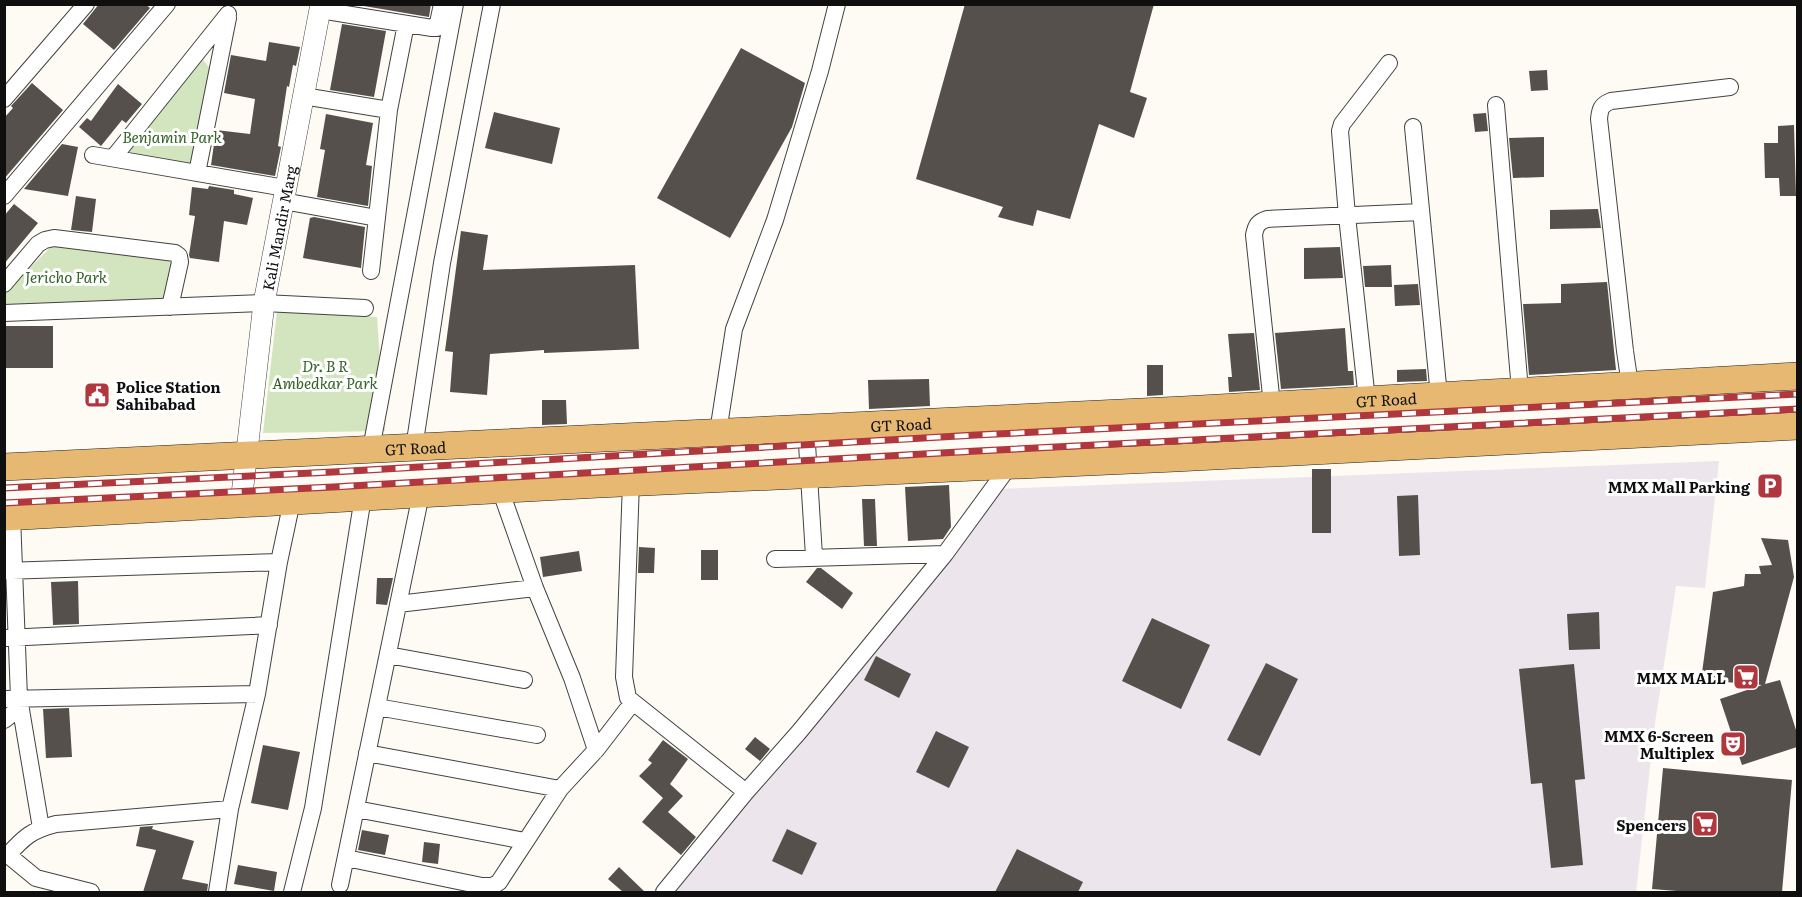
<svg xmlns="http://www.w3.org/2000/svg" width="1802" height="897" font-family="Literata,serif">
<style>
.industrial{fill:#ece5ec}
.green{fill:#d3e5bf}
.building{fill:#56504d}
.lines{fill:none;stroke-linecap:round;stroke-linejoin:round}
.minor-casing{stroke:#424242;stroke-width:18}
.tertiary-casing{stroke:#424242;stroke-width:22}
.trunk-casing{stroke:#202020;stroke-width:28}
.minor{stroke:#fff;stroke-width:16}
.tertiary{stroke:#fff;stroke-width:21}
.trunk{stroke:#e6b872;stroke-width:27}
.rail-casing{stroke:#af373d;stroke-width:7}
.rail{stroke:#fff;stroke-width:4.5;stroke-dasharray:14;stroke-linecap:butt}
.labels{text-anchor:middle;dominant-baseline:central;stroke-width:6;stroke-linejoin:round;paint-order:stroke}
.park-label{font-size:15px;font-style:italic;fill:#326026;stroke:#fff}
.street-label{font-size:15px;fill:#0f0f0f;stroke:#fff}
.poi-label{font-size:15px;font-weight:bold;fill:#0f0f0f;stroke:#fff;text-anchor:end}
</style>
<rect width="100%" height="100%" fill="#fdfbf3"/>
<path class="industrial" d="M1719,461L1705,588L1676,586L1655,723L1636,892H658L998,489Z"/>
<path class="green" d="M200,56L213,72L195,169L118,156Z
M55,243L177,260L167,303L5,311V292Z
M277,311L377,317L385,431L263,433Z"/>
<path class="building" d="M99,4H145L150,8L114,50L83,24Z
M352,4H431L429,17Z
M965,4H1154L1130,92L1147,98L1134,138L1099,124L1070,219L1037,210L1033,226L998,217L1003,207L916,179Z
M342,24L386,31L374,97L330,90Z
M269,42L300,47L296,66L293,65L289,87L287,86L278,146L281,147L275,176L211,165L216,130L250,134L255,99L224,93L231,55L266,61Z
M741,48L805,83L792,127L730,238L657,198Z
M1547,70L1548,90L1531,91L1529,71Z
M32,83L63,110L4,179V118L13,108L11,106Z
M118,84L142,104L126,123L122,120L101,146L79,127L87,118L91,121Z
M494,112L560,128L552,164L485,148Z
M1486,113L1488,131L1475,132L1473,114Z
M326,114L373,123L366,165L372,166L368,206L317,197L325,150L320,149Z
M1794,125L1796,196H1780L1779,178H1765L1764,143H1778V126Z
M1544,137V177L1513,178L1509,138Z
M62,144L78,147L68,196L24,189Z
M209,186L234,190V194L253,198L247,225L224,221L219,262L190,258L189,255L195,216L189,215L192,187L208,189Z
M76,196L96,199L92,232L71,230Z
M14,204L38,223L4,264V216Z
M1598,209L1601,228L1550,229V210Z
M314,217L365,227L361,268L303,258L310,218Z
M461,231L488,235L483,270L635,265L639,349L544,353V350L490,354L487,395L450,392L453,352L445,351Z
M1340,247L1343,278L1304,279V248Z
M1391,265L1392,287H1365L1363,266Z
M1607,282L1616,370L1529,375L1523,304L1561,303V284Z
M1418,284L1420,305L1395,306L1394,285Z
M4,326H53V368H4Z
M1345,328L1348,371H1353L1354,385L1281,389L1275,333Z
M1254,333L1260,390L1229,392L1228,377H1232L1228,334Z
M1147,365H1163V395L1147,396Z
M1426,369L1427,381L1397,382V370Z
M929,379L930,406L869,409L868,380Z
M542,400H566L567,424L542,425Z
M1312,469H1331V533H1312Z
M949,485L951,527L943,539L908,541L905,487Z
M1418,495L1420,555L1399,556L1397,496Z
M862,499H875L877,546H864Z
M1761,538L1788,540L1794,577L1765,684L1780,680L1797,733V747L1742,765L1720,699L1762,685L1701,680L1713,592L1744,586L1745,574H1761L1759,566L1772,565Z
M639,547L655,548L654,573H638Z
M701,550H718V580H701Z
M579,551L582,571L543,577L540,557Z
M817,568H821L853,593L842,609L806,582Z
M377,578H393L387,605L376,604Z
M78,581L79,624L53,625L51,582Z
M1599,612L1600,649L1569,650L1567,614Z
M1152,618L1210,645L1181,709L1122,681Z
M876,656L911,674L899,698L864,680Z
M1266,663L1298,679L1260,756L1227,740Z
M1574,664L1585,779L1575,780L1583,865L1551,868L1542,783L1531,784L1519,669Z
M69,708L72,757L46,758L43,709Z
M936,731L969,747L949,788L916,772Z
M755,737L770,749L760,761L745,749Z
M663,740L688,759L670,784L683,796L668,812L696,837L681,855L642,822L663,798L639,776L652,763L648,760Z
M263,745L300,752L288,810L251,803Z
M1663,768L1792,780L1782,892H1689L1652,889Z
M153,826L152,829L194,841L182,879L208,884L207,892H143L156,850L136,846L140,827Z
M787,829L817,843L802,875L772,861Z
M362,830L389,835L385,855L358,850Z
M424,842L440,844L438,864L422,862Z
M1017,849L1083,882L1078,892H995Z
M238,865L277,872L274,891L234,884Z
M619,867L645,892H623L608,879Z"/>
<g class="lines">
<defs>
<path id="minor" d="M320,10L432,28H437L442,4
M303,96L389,110
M4,99L86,4
M1496,105L1520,391
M1413,127L1439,396
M93,155L285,188
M113,158L228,14
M197,173L228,18
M4,196L167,4
M283,201L377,218
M371,271L389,110L406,24
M4,284L38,244L45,240L54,238L175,253L179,256L180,262L170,307
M4,313L264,303L365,308
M1630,385L1625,351L1599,119C1600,109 1601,105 1611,101L1730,87
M1367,400L1347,216L1340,131L1342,124L1389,63
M1272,405L1254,235C1256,225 1258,222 1267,219L1421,212
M806,428L814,556
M718,432L734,329L775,220L820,71L837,4
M414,448L442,263L492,4
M371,449L455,4
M631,482L624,677L628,698L746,792
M500,489L535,588L572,678L596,750
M12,516L19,698L41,828
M775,559L945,554
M279,562L292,501
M4,571L279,562L257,694L230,809L217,892
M398,604L535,588
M6,638L269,625
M388,655L524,680
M4,699L257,694
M377,707L537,735
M4,720L20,708
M367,753L560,789
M356,809L525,841
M346,858L482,886H493L499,882L560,789L596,750L633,702
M340,885L421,494
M91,892L36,878L8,855C24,837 32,830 56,824L230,809
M292,892L313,808L363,497
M664,892L746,792L799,732L945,554L1010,465"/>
<g id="tertiary">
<path id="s1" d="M241,503L264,303L321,4"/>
</g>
<g id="trunk">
<path id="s2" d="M4,467L1183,410L1798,376"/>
<path d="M4,517L599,484L1175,458L1798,426"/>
</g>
</defs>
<use href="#minor" class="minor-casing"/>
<use href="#tertiary" class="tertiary-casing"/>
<use href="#trunk" class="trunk-casing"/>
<use href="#minor" class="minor"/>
<use href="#tertiary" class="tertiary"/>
<use href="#trunk" class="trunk"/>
<defs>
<path id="rail" d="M4,488L333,472L976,435L1798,394
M4,503L333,487L977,451L1798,409"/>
</defs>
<use href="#rail" class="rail-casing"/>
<use href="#rail" class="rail"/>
</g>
<defs>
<symbol id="civic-square" viewBox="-11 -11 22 22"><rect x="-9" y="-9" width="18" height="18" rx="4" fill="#af373d" stroke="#fff"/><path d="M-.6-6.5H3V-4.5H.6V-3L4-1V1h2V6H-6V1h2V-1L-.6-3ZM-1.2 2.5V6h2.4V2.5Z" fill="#fff"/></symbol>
<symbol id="parking-square" viewBox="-11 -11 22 22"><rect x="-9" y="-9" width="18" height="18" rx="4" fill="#af373d" stroke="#fff"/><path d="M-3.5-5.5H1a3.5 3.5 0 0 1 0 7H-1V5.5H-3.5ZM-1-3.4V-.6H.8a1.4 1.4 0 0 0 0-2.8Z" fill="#fff"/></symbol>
<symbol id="supermarket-square" viewBox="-11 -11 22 22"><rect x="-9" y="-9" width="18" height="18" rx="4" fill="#af373d" stroke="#fff"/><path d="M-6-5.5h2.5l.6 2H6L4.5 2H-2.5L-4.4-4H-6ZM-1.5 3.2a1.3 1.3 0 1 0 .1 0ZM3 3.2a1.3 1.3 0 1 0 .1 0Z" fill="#fff"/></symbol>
<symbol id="theatre-square" viewBox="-11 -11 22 22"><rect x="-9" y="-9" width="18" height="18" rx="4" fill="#af373d" stroke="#fff"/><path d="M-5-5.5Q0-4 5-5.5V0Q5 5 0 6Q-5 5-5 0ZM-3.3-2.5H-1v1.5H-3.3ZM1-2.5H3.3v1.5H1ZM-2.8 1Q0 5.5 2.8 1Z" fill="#fff"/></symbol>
</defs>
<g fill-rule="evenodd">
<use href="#civic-square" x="82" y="380" width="30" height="30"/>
<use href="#parking-square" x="1755" y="471" width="30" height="30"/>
<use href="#supermarket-square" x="1731" y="662" width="30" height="30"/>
<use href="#theatre-square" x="1718" y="729" width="30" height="30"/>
<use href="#supermarket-square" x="1690" y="809" width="30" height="30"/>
</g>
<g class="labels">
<g class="park-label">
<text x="172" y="136">Benjamin Park</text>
<text x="66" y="276">Jericho Park</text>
<text x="325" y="365">Dr. B R<tspan x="325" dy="17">Ambedkar Park</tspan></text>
</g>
<g class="street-label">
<text stroke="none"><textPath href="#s1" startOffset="278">Kali Mandir Marg</textPath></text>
<text stroke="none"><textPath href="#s2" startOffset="1384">GT Road</textPath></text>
<text stroke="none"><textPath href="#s2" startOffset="898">GT Road</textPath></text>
<text stroke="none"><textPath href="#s2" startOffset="412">GT Road</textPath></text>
</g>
<g class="poi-label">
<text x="116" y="386" text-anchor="start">Police Station<tspan x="116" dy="17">Sahibabad</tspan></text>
<text x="1750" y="486">MMX Mall Parking</text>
<text x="1726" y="677">MMX MALL</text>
<text x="1714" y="735">MMX 6-Screen<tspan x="1714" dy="17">Multiplex</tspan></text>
<text x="1686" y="824">Spencers</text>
</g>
</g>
<rect width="1802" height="897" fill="none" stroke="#0f0f0f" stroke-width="12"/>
</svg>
